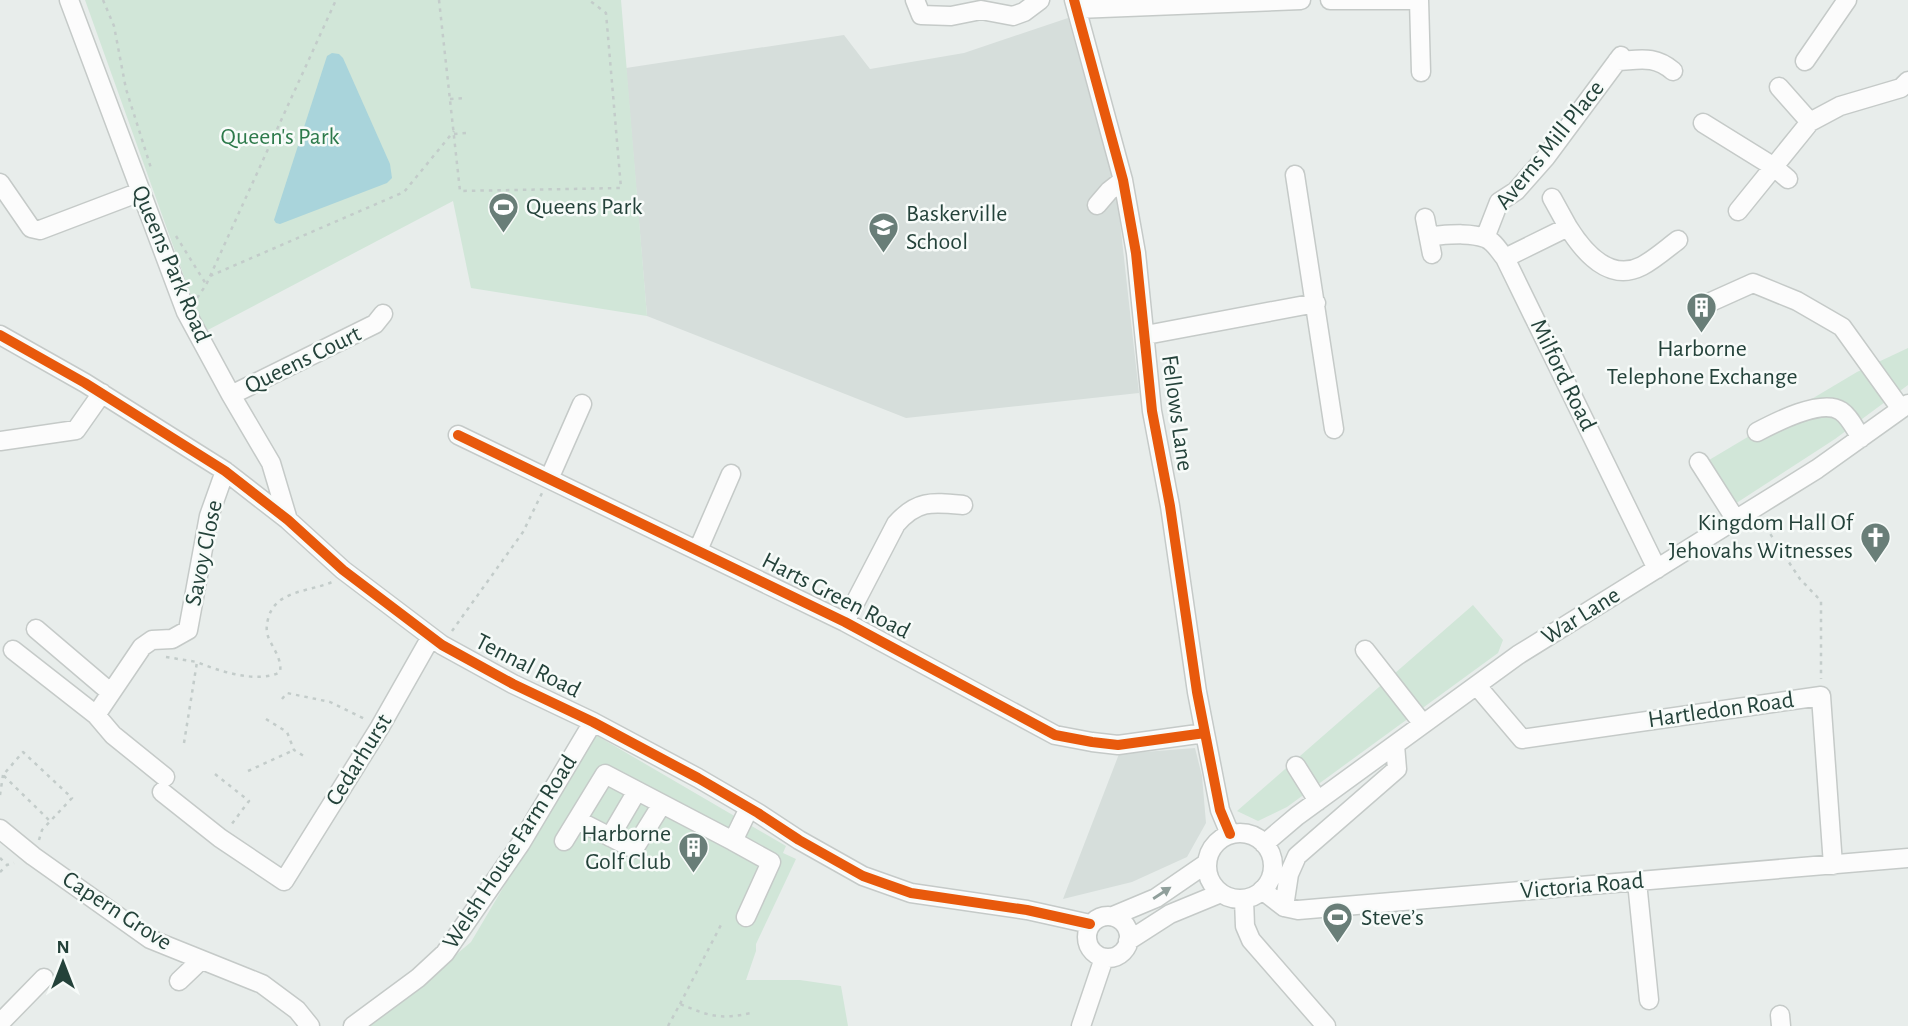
<svg xmlns="http://www.w3.org/2000/svg" width="1908" height="1026" font-family="'Alegreya Sans',sans-serif">
<style>
.built{fill:#d6dedb}
.green{fill:#d1e6d8}
.water{fill:#a9d4db}
.lines{fill:none;stroke-linecap:round;stroke-linejoin:round}
.minor-casing{stroke:#c5cac8;stroke-width:21}
.path{stroke:#c3ccca;stroke-width:2.5;stroke-dasharray:3.5 5;stroke-linecap:butt}
.minor{stroke:#fcfcfc;stroke-width:18}
.cycleway-casing{stroke:#f7fbf9;stroke-width:15}
.cycleway{stroke:#e8590c;stroke-width:10}
.oneway{fill:#909f9b}
.labels{text-anchor:middle;dominant-baseline:central;stroke-width:5;stroke-linejoin:round;paint-order:stroke}
.park-label{font-size:24px;fill:#2d7a4b;stroke:#f7fbf9}
.street-label{font-size:24px;fill:#24423a;stroke:#f7fbf9}
.poi-label{font-size:24px;fill:#24423a;stroke:#f7fbf9;text-anchor:start}
</style>
<rect width="100%" height="100%" fill="#e8edeb"/>
<path class="built" d="M1068,18L1117,195L1139,393L906,418L647,316L626,68L844,35L870,69L964,53Z
M1195,748L1202,776L1206,823L1187,857L1132,882L1063,899L1119,754Z"/>
<path class="green" d="M85,0H621L647,316L471,288L453,201L204,332Z
M1908,348V385L1835,439L1721,513L1694,469L1857,372Z
M1473,605L1503,640L1498,653L1287,807L1258,821L1237,811Z
M594,734L786,846L783,853L796,859L756,944V951L746,980H800L841,986L848,1026H365L415,989L471,942Z"/>
<path class="water" d="M332,53L339,54L343,58L390,164L392,178L387,183L280,224L276,223L274,220L327,56Z"/>
<g class="lines">
<defs>
<path id="minor" d="M69,0L186,312L231,395L271,463L288,520
M915,0L921,15L951,16L981,10L1013,16L1024,12L1040,0
M1074,0L1123,180L1136,253L1152,411L1170,506L1197,692L1220,810L1230,834
M1330,0H1419L1421,72
M1077,9L1301,0
M1617,61C1640,60 1654,55 1673,71
M1805,61L1847,0
M1779,87L1810,122
M1703,123L1774,167L1788,179
M1295,175L1334,429
M0,183L31,228L40,230L140,192
M1552,198L1568,227
M1097,205L1109,191L1123,180
M1738,211L1810,122L1840,106L1901,88L1908,81
M1425,218L1432,254
M1430,236C1447,235 1469,232 1485,238C1494,241 1499,251 1505,258L1657,569
M1485,238L1499,202L1516,191L1546,157L1621,56
M1505,258L1568,227C1583,251 1609,283 1642,266C1655,259 1666,249 1678,240
M1704,305L1753,283L1797,301L1842,327L1901,409
M0,335L85,383L225,471L288,520L343,570L442,645L513,684L593,722L698,778L758,813L799,840L863,876L911,893L1027,910L1090,924
M1146,335L1316,303
M231,395L375,324L383,314
M1757,432C1774,423 1822,398 1841,411C1850,417 1855,429 1861,438
M458,435L845,622L1055,735L1092,742L1118,745L1205,733
M0,441L76,430L102,393
M1699,462L1736,520
M549,479L582,404
M698,550L731,474
M845,622L896,524C917,500 932,502 963,505
M36,629L110,692
M13,650L96,715L113,735L165,777
M1365,650L1423,724
M1477,686L1522,739L1821,696L1833,865
M96,715L142,647L152,640L172,639L188,630L209,516L225,471
M1296,766L1318,801
M162,792L220,838L284,881L380,727L431,637
M577,820L634,849L662,804
M0,829L33,856L150,939L262,984L297,1010L310,1026
M1207 866a33 33 0 1 1 66 0a33 33 0 1 1-66 0Z
M610,837L637,791
M564,841L605,774L733,841L749,808
M733,841L771,862L746,917
M1264,844L1297,816L1518,655L1817,469L1908,404
M1637,882L1649,1000
M1262,890L1284,907L1298,910L1908,858
M1244,899L1245,926L1251,940L1326,1026
M1284,907L1289,874L1297,856L1397,769L1395,745
M1087 937a21 21 0 1 1 42 0a21 21 0 1 1-42 0Z
M1113,916L1156,898L1207,863
M1128,941L1170,914L1221,893
M179,981L201,960
M1780,1015L1781,1026
M0,1023L44,978
M353,1026L418,978L445,953L521,843L593,722
M1081,1026L1104,958"/>
</defs>
<use href="#minor" class="minor-casing"/>
<path class="path" d="M103,0L114,26L126,89L151,168
M439,0L460,191L621,188L606,13L589,0
M450,99L464,98
M454,134L467,133
M176,236L206,284
M210,276L404,192L454,131
M197,298L206,285L336,0
M1761,520L1800,579L1821,601V679
M452,631L523,532L542,493
M166,657L197,662
M282,699L287,693L330,702L365,719
M266,719L287,732L294,750L307,758
M184,743L197,662C218,671 259,684 280,672C282,661 275,651 270,641C266,633 266,628 268,619C275,590 309,592 332,582
M248,771L294,750
M215,774L249,801L231,825
M0,795L3,775
M39,840L42,830L72,798L23,752L3,775L50,821
M0,858L7,865
M0,872L7,865L14,863
M680,1004L723,921
M668,1026L680,1004C709,1016 720,1020 751,1013"/>
<use href="#minor" class="minor"/>
<defs>
<path id="cycleway" d="M1074,0L1123,180L1136,253L1152,411L1170,506L1197,692L1220,810L1230,834
M0,335L85,383L225,471L288,520L343,570L442,645L513,684L593,722L698,778L758,813L799,840L863,876L911,893L1027,910L1090,924
M458,435L845,622L1055,735L1092,742L1118,745L1205,733"/>
</defs>
<use href="#cycleway" class="cycleway-casing"/>
<use href="#cycleway" class="cycleway"/>
</g>
<defs><path id="oneway-solid" d="M-6-.8H1V-3.2L6.5 0L1 3.2V.8H-6Z" transform="scale(1.75)"/></defs>
<use class="oneway" href="#oneway-solid" transform="translate(1162 893) rotate(-33)"/>
<defs>
<symbol id="stadium-pin" viewBox="-11 -11 22 30"><path d="M0 17L-7.5 6A9.5 9.5 0 1 1 7.5 6Z" fill="#697e78" stroke="#f7fbf9"/><path d="M0-5a6.5 5 0 1 0 0 10a6.5 5 0 1 0 0-10ZM-3.5-1.8h7v3.6h-7Z" fill="#fff"/></symbol>
<symbol id="school-pin" viewBox="-11 -11 22 30"><path d="M0 17L-7.5 6A9.5 9.5 0 1 1 7.5 6Z" fill="#697e78" stroke="#f7fbf9"/><path d="M0-5L7-2L0 1L-7-2ZM-4 1L0 2.5L4 1V4Q0 6-4 4Z" fill="#fff"/></symbol>
<symbol id="building-pin" viewBox="-11 -11 22 30"><path d="M0 17L-7.5 6A9.5 9.5 0 1 1 7.5 6Z" fill="#697e78" stroke="#f7fbf9"/><path d="M-4-6H4V6H1V3H-1V6H-4ZM-2.5-4.3h1.7v1.8h-1.7ZM.8-4.3h1.7v1.8H.8ZM-2.5-1h1.7V.8h-1.7ZM.8-1h1.7V.8H.8Z" fill="#fff"/></symbol>
<symbol id="church-pin" viewBox="-11 -11 22 30"><path d="M0 17L-7.5 6A9.5 9.5 0 1 1 7.5 6Z" fill="#697e78" stroke="#f7fbf9"/><path d="M-1.2-6h2.4v3.5h3.3v2.4h-3.3V6h-2.4V-.1h-3.3v-2.4h3.3Z" fill="#fff"/></symbol>
</defs>
<g fill-rule="evenodd">
<use href="#stadium-pin" x="486" y="190" width="35" height="47"/>
<use href="#school-pin" x="866" y="210" width="35" height="47"/>
<use href="#building-pin" x="1684" y="290" width="35" height="47"/>
<use href="#church-pin" x="1858" y="520" width="35" height="47"/>
<use href="#building-pin" x="676" y="830" width="35" height="47"/>
<use href="#stadium-pin" x="1320" y="900" width="35" height="47"/>
</g>
<g class="labels">
<g class="park-label">
<text x="280" y="137">Queen's Park</text>
</g>
<g class="street-label">
<text transform="translate(1550 145) rotate(-51)">Averns Mill Place</text>
<text transform="translate(171 264) rotate(67)">Queens Park Road</text>
<text transform="translate(303 360) rotate(-26)">Queens Court</text>
<text transform="translate(1563 375) rotate(64)">Milford Road</text>
<text transform="translate(1177 413) rotate(82)">Fellows Lane</text>
<text transform="translate(204 553) rotate(-78)">Savoy Close</text>
<text transform="translate(836 596) rotate(27)">Harts Green Road</text>
<text transform="translate(1581 616) rotate(-32)">War Lane</text>
<text transform="translate(528 666) rotate(27)">Tennal Road</text>
<text transform="translate(1721 710) rotate(-8)">Hartledon Road</text>
<text transform="translate(359 760) rotate(-58)">Cedarhurst</text>
<text transform="translate(510 852) rotate(-57)">Welsh House Farm Road</text>
<text transform="translate(1582 886) rotate(-5)">Victoria Road</text>
<text transform="translate(117 911) rotate(33)">Capern Grove</text>
</g>
<g class="poi-label">
<text x="526" y="207">Queens Park</text>
<text x="906" y="214">Baskerville<tspan x="906" dy="28">School</tspan></text>
<text x="1702" y="349" text-anchor="middle">Harborne<tspan x="1702" dy="28">Telephone Exchange</tspan></text>
<text x="1853" y="523" text-anchor="end">Kingdom Hall Of<tspan x="1853" dy="28">Jehovahs Witnesses</tspan></text>
<text x="671" y="834" text-anchor="end">Harborne<tspan x="671" dy="28">Golf Club</tspan></text>
<text x="1361" y="918">Steve’s</text>
</g>
</g>
<g transform="translate(63 963)" stroke="#f7fbf9" stroke-width="5" paint-order="stroke">
<path d="M0-5L12 26L0 18L-12 26Z" fill="#24423a"/>
<text y="-10" font-size="19" font-weight="bold" text-anchor="middle" fill="#24423a">N</text>
</g>
</svg>
